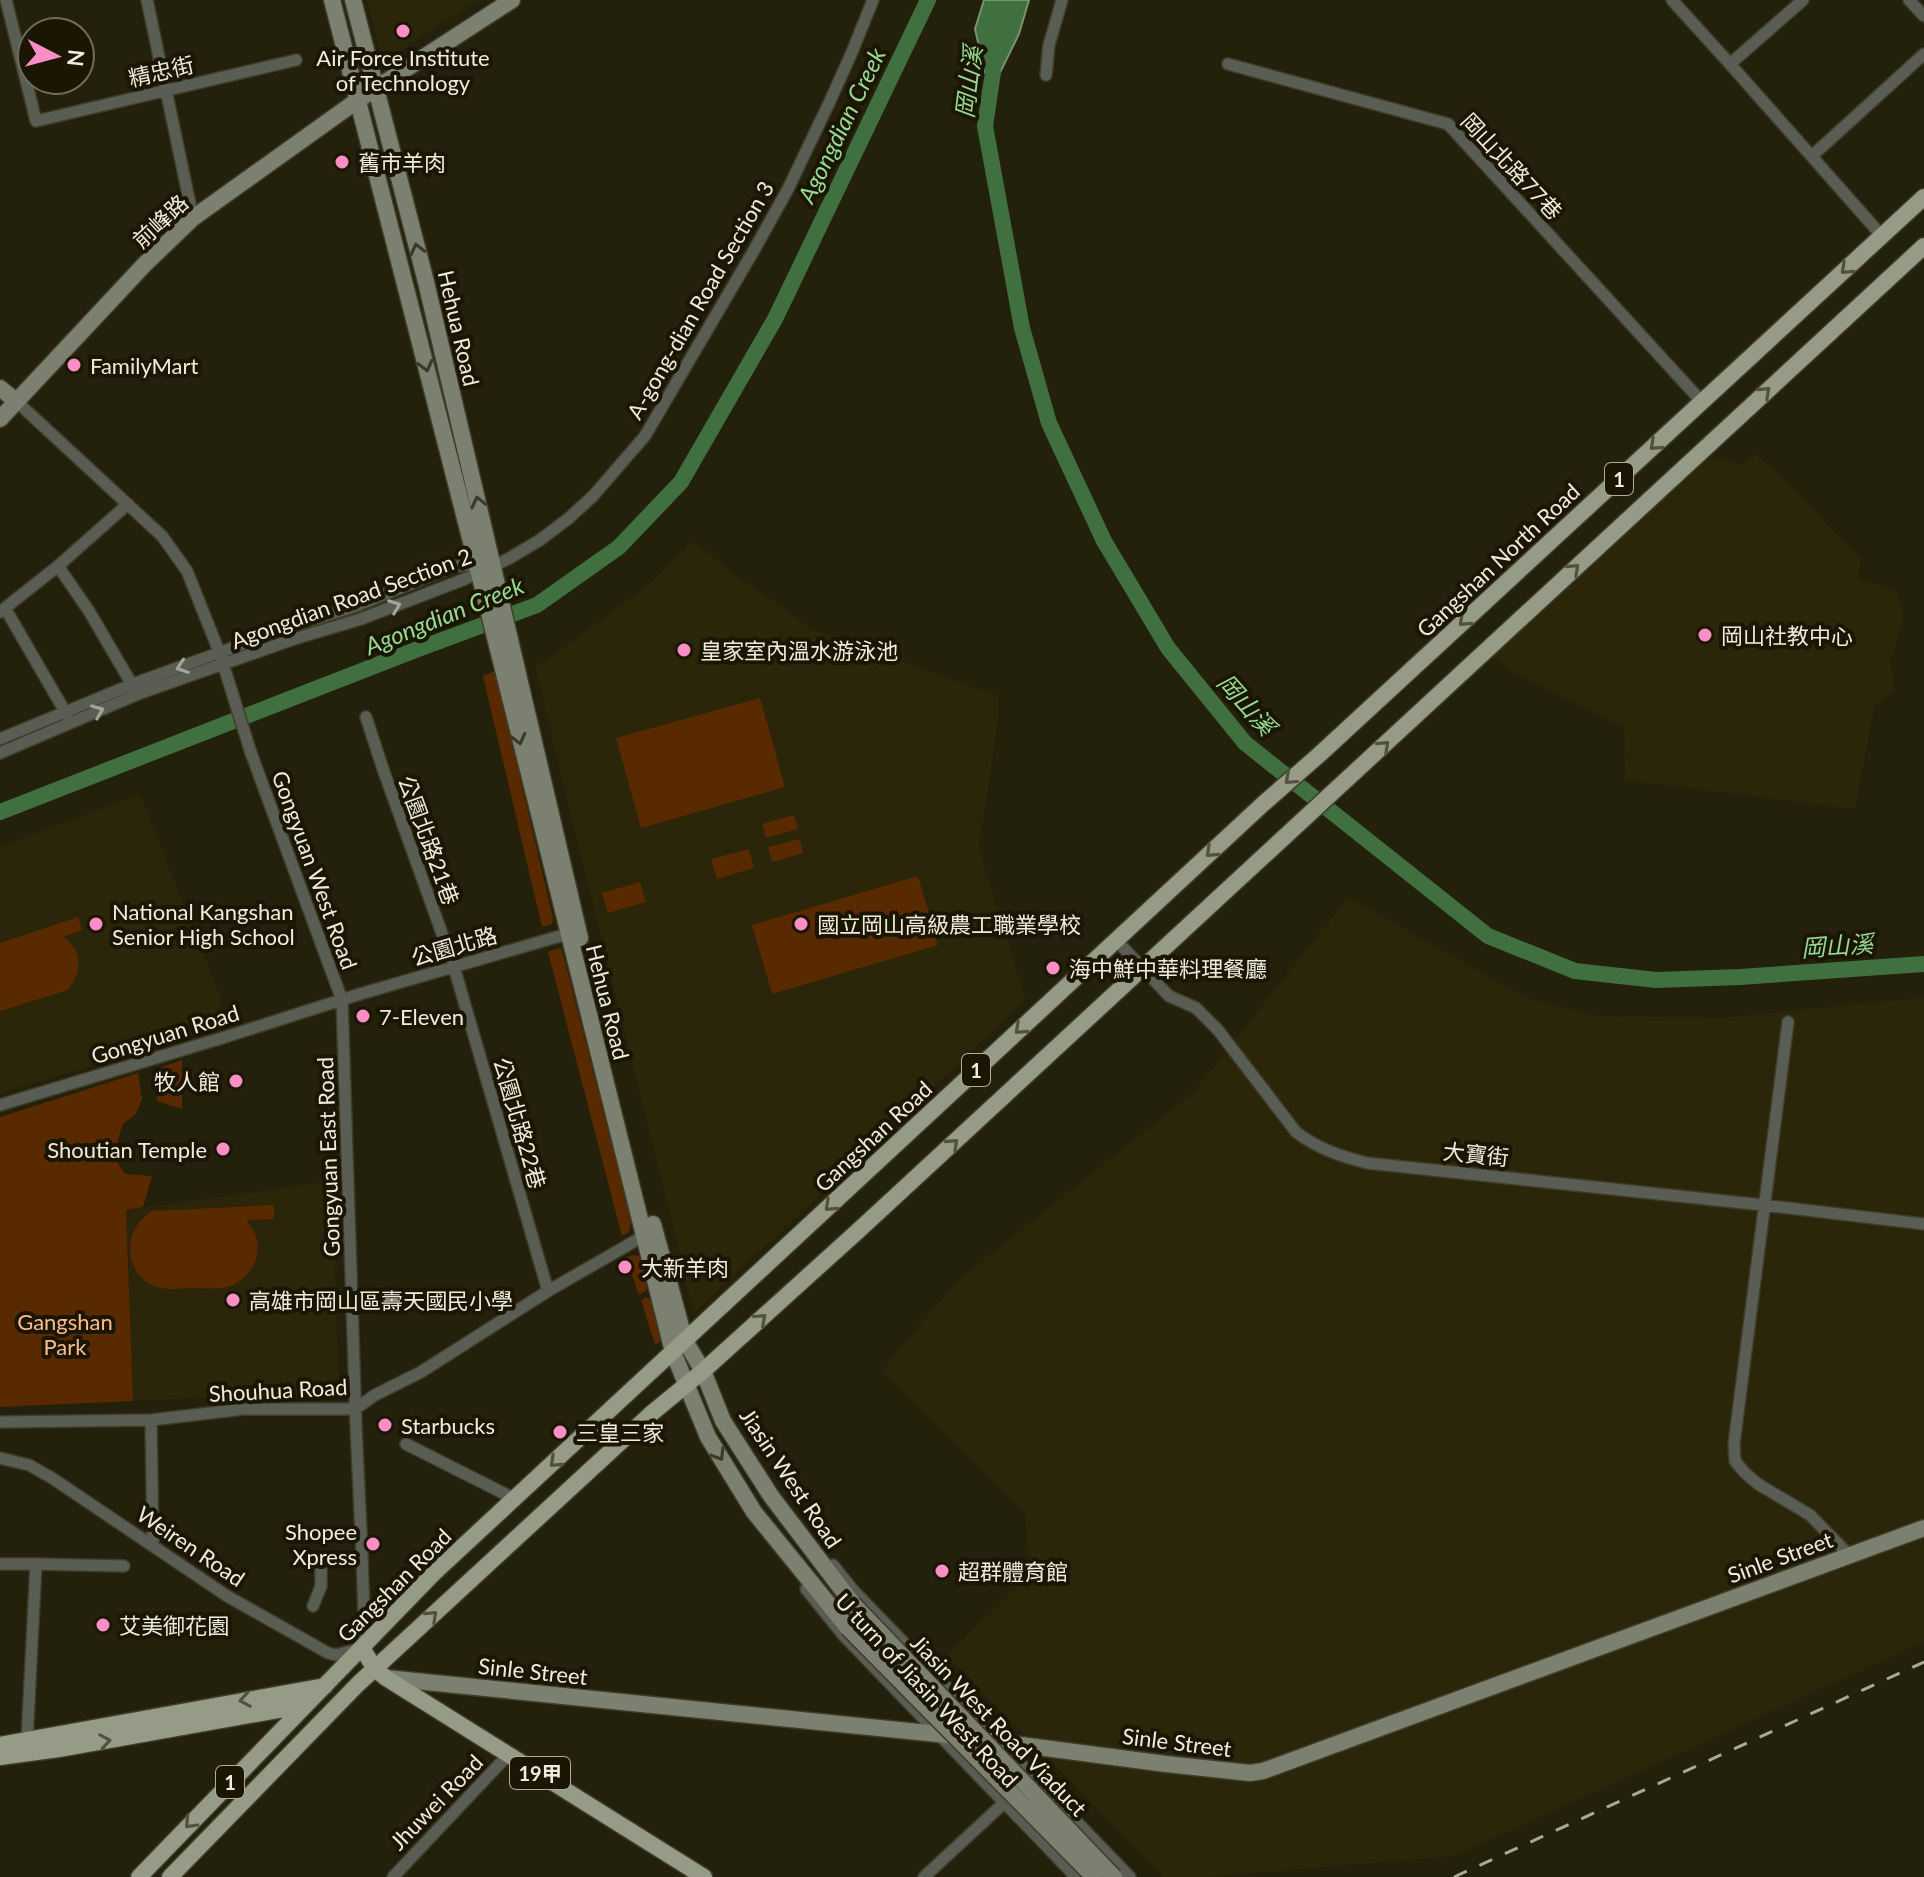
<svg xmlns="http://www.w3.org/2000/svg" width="1924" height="1877" font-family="Lato,'Noto Sans TC',sans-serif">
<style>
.built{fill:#2b2609}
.green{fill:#592a00}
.water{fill:#407040;stroke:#749570;stroke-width:2}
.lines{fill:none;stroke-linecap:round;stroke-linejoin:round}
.river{stroke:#407040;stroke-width:16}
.street-casing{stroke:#3f3d29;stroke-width:14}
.secondary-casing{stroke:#3f3d29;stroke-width:19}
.primary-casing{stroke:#3f3d29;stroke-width:19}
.street{stroke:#5a5d53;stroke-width:11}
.secondary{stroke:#7b8071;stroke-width:16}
.primary{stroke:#959b87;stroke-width:16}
.rail{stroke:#aaa899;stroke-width:3;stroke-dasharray:14 14;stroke-linecap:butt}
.secondary-bridge-casing{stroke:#3f3d29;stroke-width:19;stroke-linecap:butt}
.secondary-bridge{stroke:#7b8071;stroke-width:16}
.oneway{stroke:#3c3b2a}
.oneway2{stroke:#51523e}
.oneway3{stroke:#a4a499}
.poi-dot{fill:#fb8fc5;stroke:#1a1603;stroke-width:3}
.labels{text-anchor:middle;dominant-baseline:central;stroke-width:8;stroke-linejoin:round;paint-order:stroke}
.shield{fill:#1a1603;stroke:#aeac9d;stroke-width:2}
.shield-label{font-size:20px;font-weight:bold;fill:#eeecdf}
.poi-label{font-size:22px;fill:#eeecdf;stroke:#1a1603;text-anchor:start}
.street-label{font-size:22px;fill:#eeecdf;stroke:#1a1603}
.park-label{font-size:22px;fill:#fdbb8d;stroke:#1a1603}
.water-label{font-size:24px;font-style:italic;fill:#95db94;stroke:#1a1603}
</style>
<rect width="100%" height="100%" fill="#23200b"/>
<path class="built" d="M367,0H478L383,62Z
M1756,454L1791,485L1861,560L1858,579L1897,590L1904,617L1891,660L1894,691L1874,708L1855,809L1625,780L1624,728L1508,670L1491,653L1710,456L1741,465Z
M694,541L735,575L814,630L998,696V721L979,849L1026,1000L694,1313L535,668L641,591Z
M140,794L222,1001L206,1032L0,1093V847Z
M1348,897L1527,998L1600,1016L1722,1018L1924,997V1642L1454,1856L1207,1877H1163L947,1655L1029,1575L1025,1513L881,1371L956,1282L1194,1092Z
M332,1181L339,1391L133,1401L126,1210Z"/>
<path class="green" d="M495,671L553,918L552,924L542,927L483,676Z
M760,698L785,787L641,828L616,738Z
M794,815L798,829L766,838L762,824Z
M800,839L803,853L772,862L768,847Z
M749,849L754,868L717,879L711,859Z
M918,876L938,945L772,994L752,925Z
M640,882L646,902L608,913L602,893Z
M78,917L82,930L63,937C84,951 82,971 68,990L0,1011V943Z
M559,948L561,949L563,954L631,1220L629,1232L622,1236L548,952Z
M182,1060V1109L157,1101L153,1070Z
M138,1073L142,1099L136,1114L123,1124L118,1139L116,1160L125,1174L152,1176L143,1207L126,1210L133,1401L0,1407V1117Z
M274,1205V1219L247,1220C250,1225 254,1230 256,1236C263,1256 249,1280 230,1286C218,1290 205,1288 192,1288C182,1288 171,1290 161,1288C141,1284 129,1266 130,1247C131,1230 139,1221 151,1211Z
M632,1255L639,1256L647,1286L646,1291L639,1295L626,1258Z
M646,1297L650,1299L662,1335L661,1341L655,1345L641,1300Z"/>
<path class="water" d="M984,0H1029L1019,34L990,93L975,29Z"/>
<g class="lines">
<path class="river" d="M993,72L985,126L1022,328L1049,423L1104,541L1168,648L1245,743L1488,936L1575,971L1656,980L1740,977L1924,964
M0,812L418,649L537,605L619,547L681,482L775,319L928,0"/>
<defs>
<path id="street" d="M6,0L36,121L296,60
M147,0L193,218
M1672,0L1730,64L1803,0
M1909,0L1924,16
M1228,64L1448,124L1702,402
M1730,64L1882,236
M1046,75L1049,45L1062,0
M1812,156L1924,54
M58,566L89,611L134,688
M5,608L67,715
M0,612L58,566L128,504
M366,717L384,772L454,967L548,1291
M0,739L133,684L290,627L356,606L455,566L481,565
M0,753L138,694L294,639L361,619L465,579L508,559L540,540L569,518L593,496L645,436L753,252L788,189L830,101L852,52L873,0
M1116,940L1169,996L1196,1008L1218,1030L1296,1132C1318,1149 1340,1156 1367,1163L1763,1205L1924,1224
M1788,1022L1734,1444L1735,1461L1745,1473L1758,1484L1810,1515L1849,1555
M0,1105L222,1038L360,994L574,932
M151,1420L153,1545
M0,1422L151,1420L244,1409H355L375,1395L421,1372L548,1291L647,1234
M406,1444L515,1499
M0,1458L29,1465L52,1478L227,1596L328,1653L336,1655L362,1648L364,1614L362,1555L356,1426L342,1000L251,753L220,654L187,571L162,536L16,401
M0,1564H36L27,1740
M36,1564L124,1566
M833,1565L853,1590L1130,1877
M806,1589L844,1636L1076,1877
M313,1606L321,1586V1558
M393,1877L508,1755
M924,1877L1005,1802"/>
<path id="secondary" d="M332,0L479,573L673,1352L708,1437L754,1512L848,1628
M353,0L426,282L580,938
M0,388L16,401
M0,419L144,265L193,218L358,100L512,0
M653,1224L685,1341L703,1371L723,1421L771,1496L853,1604
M386,1678L938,1734L1166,1764L1250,1773L1263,1771L1924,1528"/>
<path id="primary" d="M362,1648L375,1669L386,1678L704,1877
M0,1745L325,1686
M0,1757L59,1749L306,1705
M139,1877L434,1573L1263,804L1320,754L1924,197
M170,1877L358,1684L652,1413L703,1371L859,1230L1924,246"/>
</defs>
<use href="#street" class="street-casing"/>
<use href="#secondary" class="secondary-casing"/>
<use href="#primary" class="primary-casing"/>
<use href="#street" class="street"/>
<use href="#secondary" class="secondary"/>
<use href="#primary" class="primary"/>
<path class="rail" d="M1454,1877L1924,1662"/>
<defs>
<path id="secondary-bridge" d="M853,1604L1114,1877
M848,1628L1094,1877"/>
</defs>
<use href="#secondary-bridge" class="secondary-bridge-casing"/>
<use href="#secondary-bridge" class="secondary-bridge"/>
</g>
<defs><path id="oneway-chevron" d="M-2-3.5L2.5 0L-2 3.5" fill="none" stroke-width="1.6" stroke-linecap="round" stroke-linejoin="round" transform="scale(2)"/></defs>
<g class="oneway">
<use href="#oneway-chevron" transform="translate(417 249) rotate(-104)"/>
<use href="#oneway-chevron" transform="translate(426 366) rotate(76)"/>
<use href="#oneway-chevron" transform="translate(478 502) rotate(-103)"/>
<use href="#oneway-chevron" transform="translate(519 739) rotate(76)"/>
<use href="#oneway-chevron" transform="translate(719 1455) rotate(59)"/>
</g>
<g class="oneway2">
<use href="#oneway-chevron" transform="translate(1846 269) rotate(137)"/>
<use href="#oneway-chevron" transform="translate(1765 392) rotate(-43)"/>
<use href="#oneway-chevron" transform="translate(1655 445) rotate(137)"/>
<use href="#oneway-chevron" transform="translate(1574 569) rotate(-43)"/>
<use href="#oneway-chevron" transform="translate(1464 621) rotate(137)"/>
<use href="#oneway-chevron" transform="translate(1384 746) rotate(-43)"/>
<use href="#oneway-chevron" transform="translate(1290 779) rotate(138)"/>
<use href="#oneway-chevron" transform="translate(1211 852) rotate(137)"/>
<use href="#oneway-chevron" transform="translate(1020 1029) rotate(137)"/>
<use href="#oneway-chevron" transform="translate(953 1144) rotate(-43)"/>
<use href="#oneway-chevron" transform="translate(830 1206) rotate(137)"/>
<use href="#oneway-chevron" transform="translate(761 1319) rotate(-42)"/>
<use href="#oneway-chevron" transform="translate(555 1462) rotate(137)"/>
<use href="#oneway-chevron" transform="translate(432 1616) rotate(-43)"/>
<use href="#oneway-chevron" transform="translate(245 1700) rotate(170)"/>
<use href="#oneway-chevron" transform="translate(105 1741) rotate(-10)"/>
<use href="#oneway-chevron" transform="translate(190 1823) rotate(134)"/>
</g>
<g class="oneway3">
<use href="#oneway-chevron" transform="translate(395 606) rotate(-21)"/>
<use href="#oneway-chevron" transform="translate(182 667) rotate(161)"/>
<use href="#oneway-chevron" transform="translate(98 711) rotate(-22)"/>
</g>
<g class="poi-dot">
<circle cx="403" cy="31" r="8"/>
<circle cx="342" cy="162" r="8"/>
<circle cx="74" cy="365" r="8"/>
<circle cx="1705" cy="635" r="8"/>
<circle cx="684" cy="650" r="8"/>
<circle cx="96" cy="924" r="8"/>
<circle cx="801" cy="924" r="8"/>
<circle cx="1053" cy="968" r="8"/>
<circle cx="363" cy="1016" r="8"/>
<circle cx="236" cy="1081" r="8"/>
<circle cx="223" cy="1149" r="8"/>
<circle cx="625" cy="1267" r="8"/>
<circle cx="233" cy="1300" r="8"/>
<circle cx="385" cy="1425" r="8"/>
<circle cx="560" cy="1432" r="8"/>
<circle cx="373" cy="1544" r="8"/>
<circle cx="942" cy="1571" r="8"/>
<circle cx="103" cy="1625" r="8"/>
</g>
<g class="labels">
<g class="shield">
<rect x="1605" y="463" width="28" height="32" rx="6"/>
<rect x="962" y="1054" width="28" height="32" rx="6"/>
<rect x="510" y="1757" width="60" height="32" rx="6"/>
<rect x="216" y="1766" width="28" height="32" rx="6"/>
</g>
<g class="shield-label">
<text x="1619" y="479">1</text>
<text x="976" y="1070">1</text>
<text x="540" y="1773">19甲</text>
<text x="230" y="1782">1</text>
</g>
<g class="poi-label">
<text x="403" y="57" text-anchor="middle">Air Force Institute<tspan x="403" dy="25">of Technology</tspan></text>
<text x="358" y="162">舊市羊肉</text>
<text x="90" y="365">FamilyMart</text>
<text x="1721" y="635">岡山社教中心</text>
<text x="700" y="650">皇家室內溫水游泳池</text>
<text x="112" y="911">National Kangshan<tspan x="112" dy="25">Senior High School</tspan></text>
<text x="817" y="924">國立岡山高級農工職業學校</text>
<text x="1069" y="968">海中鮮中華料理餐廳</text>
<text x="379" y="1016">7-Eleven</text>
<text x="220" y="1081" text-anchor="end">牧人館</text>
<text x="207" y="1149" text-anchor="end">Shoutian Temple</text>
<text x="641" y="1267">大新羊肉</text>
<text x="249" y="1300">高雄市岡山區壽天國民小學</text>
<text x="401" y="1425">Starbucks</text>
<text x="576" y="1432">三皇三家</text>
<text x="357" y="1531" text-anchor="end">Shopee<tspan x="357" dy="25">Xpress</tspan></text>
<text x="958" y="1571">超群體育館</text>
<text x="119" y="1625">艾美御花園</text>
</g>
<g class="street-label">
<text transform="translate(161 71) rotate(-13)">精忠街</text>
<text transform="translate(1512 166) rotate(47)">岡山北路77巷</text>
<text transform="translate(160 221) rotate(-43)">前峰路</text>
<text transform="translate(700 300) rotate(-60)">A-gong-dian Road Section 3</text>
<text transform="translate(459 328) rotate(77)">Hehua Road</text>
<text transform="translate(1498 560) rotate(-43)">Gangshan North Road</text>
<text transform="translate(351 598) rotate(-20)">Agongdian Road Section 2</text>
<text transform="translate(429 840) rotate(70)">公園北路21巷</text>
<text transform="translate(315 870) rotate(70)">Gongyuan West Road</text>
<text transform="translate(454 946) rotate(-16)">公園北路</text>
<text transform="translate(608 1002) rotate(76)">Hehua Road</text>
<text transform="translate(165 1034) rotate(-17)">Gongyuan Road</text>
<text transform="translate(520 1123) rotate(74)">公園北路22巷</text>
<text transform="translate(873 1136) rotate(-43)">Gangshan Road</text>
<text transform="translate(1476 1154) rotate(6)">大寶街</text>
<text transform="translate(328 1157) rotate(-92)">Gongyuan East Road</text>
<text transform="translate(278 1390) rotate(-3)">Shouhua Road</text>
<text transform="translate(791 1478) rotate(56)">Jiasin West Road</text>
<text transform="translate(191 1546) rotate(34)">Weiren Road</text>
<text transform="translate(1780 1557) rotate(-20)">Sinle Street</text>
<text transform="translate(394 1585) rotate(-45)">Gangshan Road</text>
<text transform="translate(533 1671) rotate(6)">Sinle Street</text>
<text transform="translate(927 1690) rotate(47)">U turn of Jiasin West Road</text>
<text transform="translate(999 1725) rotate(46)">Jiasin West Road Viaduct</text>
<text transform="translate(1177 1742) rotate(7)">Sinle Street</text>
<text transform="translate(436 1802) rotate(-46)">Jhuwei Road</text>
</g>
<g class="park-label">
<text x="65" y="1321">Gangshan<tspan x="65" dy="25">Park</tspan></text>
</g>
<g class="water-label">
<text transform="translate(968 82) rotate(-83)">岡山溪</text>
<text transform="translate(841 125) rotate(-64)">Agongdian Creek</text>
<text transform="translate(444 615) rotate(-22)">Agongdian Creek</text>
<text transform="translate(1247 704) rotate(48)">岡山溪</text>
<text transform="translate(1837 945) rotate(-4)">岡山溪</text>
</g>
</g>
<g transform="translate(56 56) rotate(96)"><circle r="38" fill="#1a1603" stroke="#6f6c5b" stroke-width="2"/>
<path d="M0-6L14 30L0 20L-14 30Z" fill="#fb8fc5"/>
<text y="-12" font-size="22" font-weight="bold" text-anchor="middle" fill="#eeecdf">N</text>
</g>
</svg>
